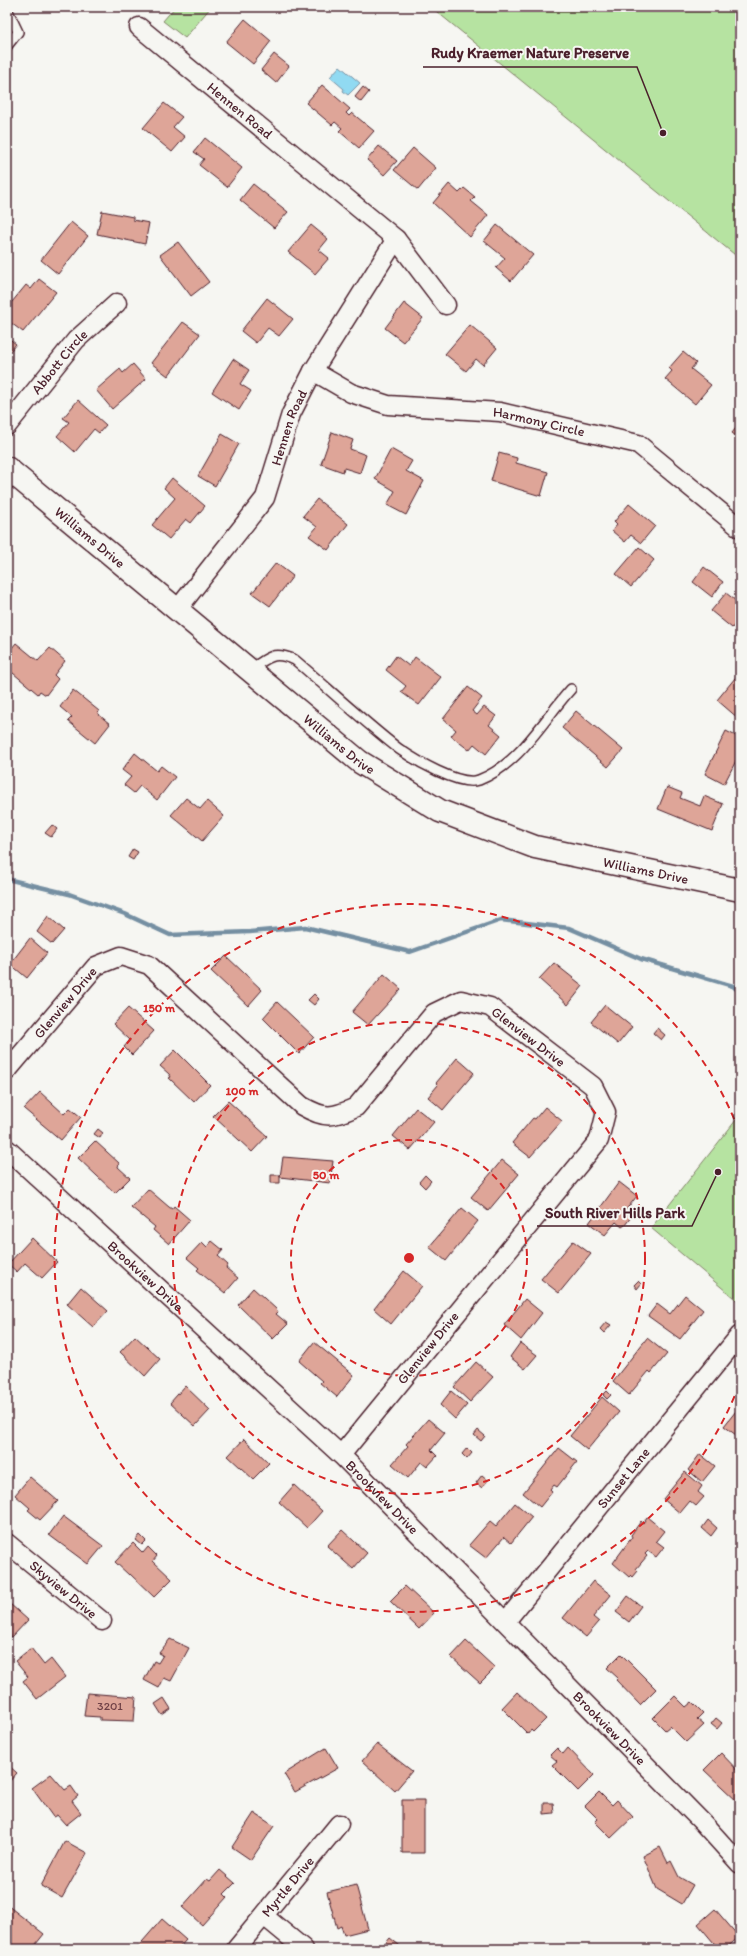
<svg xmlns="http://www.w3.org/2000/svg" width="747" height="1956" font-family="Itim,sans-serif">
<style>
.green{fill:#b6e3a1;stroke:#808166}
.water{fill:#91daf2;stroke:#758fa2}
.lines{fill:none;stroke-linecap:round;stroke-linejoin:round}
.stream{stroke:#758fa2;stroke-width:4.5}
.building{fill:#dea598;stroke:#4a1f2b}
.lane-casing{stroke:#4a1f2b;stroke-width:12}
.street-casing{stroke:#4a1f2b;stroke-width:21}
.secondary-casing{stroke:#4a1f2b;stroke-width:25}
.lane{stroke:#f6f6f2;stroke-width:9}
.street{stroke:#f6f6f2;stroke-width:18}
.secondary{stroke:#f6f6f2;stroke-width:22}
.ring{fill:none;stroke:#d62828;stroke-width:2;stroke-dasharray:7 5}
.labels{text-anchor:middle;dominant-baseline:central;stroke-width:4;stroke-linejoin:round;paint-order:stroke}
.number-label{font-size:12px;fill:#6f4046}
.street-label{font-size:14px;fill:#4a1f2b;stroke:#f6f6f2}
.centre{fill:#d62828;stroke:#f6f6f2;stroke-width:2}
.ring-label{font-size:12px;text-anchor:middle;font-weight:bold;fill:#d62828;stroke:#f6f6f2;stroke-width:4;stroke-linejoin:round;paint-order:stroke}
.leader{fill:none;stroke:#4a1f2b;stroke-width:1.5}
.callout-dot{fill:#4a1f2b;stroke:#f6f6f2;stroke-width:1.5}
.callout-label{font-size:15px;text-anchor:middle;font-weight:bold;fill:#4a1f2b;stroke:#f6f6f2;stroke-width:4;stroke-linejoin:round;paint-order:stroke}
</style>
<rect width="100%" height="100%" fill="#f6f6f2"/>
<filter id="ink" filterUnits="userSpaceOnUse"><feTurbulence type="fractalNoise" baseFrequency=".025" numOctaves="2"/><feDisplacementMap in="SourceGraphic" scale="8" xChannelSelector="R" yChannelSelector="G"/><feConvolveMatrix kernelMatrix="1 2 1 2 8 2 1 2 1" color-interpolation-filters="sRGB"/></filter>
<g filter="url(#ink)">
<path class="green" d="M175,7H211L185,38L163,21Z
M431,7H740V259Z
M740,1115V1303L651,1228Z"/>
<path class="water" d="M340,66L360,83L348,95L343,91L344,89L330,77Z"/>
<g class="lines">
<path class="stream" d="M7,879L69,894L125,914L170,935L250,932L305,927L410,952L501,920L569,928L641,959L733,986L740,992"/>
</g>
<path class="building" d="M245,19L271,41L253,64L226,42Z
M274,54L289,66L276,83L261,70Z
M322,85L350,109L346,113L349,116L352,113L374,131L359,148L339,131L342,128L335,122L332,125L306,103Z
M363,87L369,92L361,102L355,97Z
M164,103L182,117L173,127L185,137L172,152L143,128Z
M205,138L242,168L227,187L199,165L204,159L194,152Z
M379,146L397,161L384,175L367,160Z
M413,148L436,168L418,190L394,170Z
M253,184L288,212L274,228L240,200Z
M449,184L459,193L464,188L475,197L471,201L488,215L470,237L433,203Z
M102,211L133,217V220L149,223L145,244L97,234Z
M71,222L88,236L58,274L41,260Z
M311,225L328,239L319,250L329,258L315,274L288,252Z
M497,225L533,255L511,281L496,268L505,258L484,241Z
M178,242L209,282L191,296L160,255Z
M39,279L56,292L23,332L7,320V308L26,285L31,289Z
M267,298L293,319L279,336L268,328L256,343L241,331Z
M404,303L423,318L403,342L385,328Z
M183,322L200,334L168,376L151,363Z
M470,325L497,348L483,365L476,359L466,371L445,354Z
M7,337L16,344L7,355Z
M683,352L696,363L691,369L711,385L695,404L665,379L672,371L669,368Z
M233,359L249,370L240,384L251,391L239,410L212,392Z
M133,364L146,379L112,409L96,390L120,369L123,373Z
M78,400L106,425L99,433L94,429L75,452L57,436L69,422L63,418Z
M740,423V439L732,433Z
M332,432L353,440L350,449L366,455L360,473L344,468L343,472L321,464Z
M222,434L239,444L215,486L198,476Z
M391,449L412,461L406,471L424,481L406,515L387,505L395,491L375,479Z
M499,453L517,458L516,463L548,472L541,496L491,481Z
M172,478L205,506L191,523L186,519L169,539L152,525L175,498L164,488Z
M317,499L348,524L328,550L309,536L317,527L303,516Z
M629,504L655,526L641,543L631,535L625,542L612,531L617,525L614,522Z
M639,547L654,560L631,587L616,574Z
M276,563L293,576L270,606L252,593Z
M704,567L723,582L712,597L693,582Z
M726,593L740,604V618L732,628L711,611Z
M16,643L38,661L50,648L65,661L54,675L58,679L46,695L40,691L38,694L7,668V654Z
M396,656L409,666L415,657L441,677L419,705L401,692L406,686L386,670Z
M740,672V717L739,719L717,700Z
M468,687L482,698L472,711L477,715L484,707L496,716L489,725L501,735L486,754L474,744L469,750L451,736L456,730L443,719Z
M73,690L99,711L98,714L110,724L95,743L68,721L72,717L60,707Z
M576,711L623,750L608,767L562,728Z
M726,731L740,738V753L724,784L705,774Z
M135,753L157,771L161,766L175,777L157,800L140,786L134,793L124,785L131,777L122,770Z
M667,787L682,793L680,798L700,806L704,796L723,804L712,831L658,809Z
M186,798L200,809L207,801L224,816L202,841L171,815Z
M52,825L57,829L51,837L45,833Z
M133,849L138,852L133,860L128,857Z
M48,916L64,930L52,944L37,932Z
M30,938L47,953L27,978L10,964Z
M226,956L262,990L248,1006L211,971Z
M554,963L583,986L568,1005L539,979Z
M384,974L401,989L368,1025L352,1012Z
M314,994L319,999L314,1005L308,1000Z
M277,1002L314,1037L299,1054L263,1018Z
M605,1005L632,1027L618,1044L591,1022Z
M128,1008L154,1031L132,1055L124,1047L130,1040L113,1024Z
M657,1028L665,1035L661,1040L653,1033Z
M175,1050L210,1085L194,1102L169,1078L171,1077L169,1074L160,1066Z
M457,1058L474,1073L443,1110L428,1097L438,1085L436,1083Z
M40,1092L64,1114L70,1108L81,1117L61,1140L24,1109Z
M228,1101L267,1136L252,1152L213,1116Z
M545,1107L562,1121L530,1157L512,1143L533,1118L535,1119Z
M416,1108L434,1122L410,1150L393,1136Z
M98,1129L103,1133L100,1138L94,1134Z
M95,1141L119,1163L118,1167L130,1178L115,1193L78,1158Z
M283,1157L333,1161L330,1183L280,1177Z
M502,1160L519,1174L488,1211L471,1197Z
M271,1175H280V1183H271Z
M425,1175L431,1181L425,1188L419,1182Z
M619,1182L637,1196L625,1211L631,1217L625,1225L622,1227L616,1222L605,1235L589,1223Z
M148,1189L169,1207L172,1209L174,1206L190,1220L169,1244L153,1230L155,1227L131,1207Z
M462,1208L478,1221L446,1261L429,1247Z
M32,1238L57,1262L42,1278L25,1263L17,1272L8,1264Z
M212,1241L223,1250L218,1256L228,1265L226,1268L238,1278L225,1293L197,1270L199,1268L187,1258L202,1242L207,1247Z
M573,1241L591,1254L559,1293L541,1279Z
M404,1271L422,1286L391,1324L374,1309Z
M638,1281L641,1284L637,1289L634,1285Z
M81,1287L108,1311L93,1327L67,1304Z
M253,1288L276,1309L278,1312L276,1314L288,1324L273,1339L238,1305Z
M685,1295L703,1310L680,1339L648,1316L657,1304L670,1314Z
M525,1299L542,1313L521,1340L504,1325Z
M606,1322L611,1325L604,1333L600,1329Z
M135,1336L160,1359L145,1376L120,1352Z
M647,1338L667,1354L651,1373L649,1371L629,1395L613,1381Z
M314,1342L354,1375L337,1397L320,1383L322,1381L299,1361Z
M520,1343L537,1355L525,1369L510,1357Z
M476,1362L493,1377L470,1402L454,1387Z
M185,1386L210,1410L195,1426L170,1403Z
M451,1391L467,1405L455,1419L440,1405Z
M607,1391L611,1395L607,1399L603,1395Z
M602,1397L619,1412L587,1450L570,1436Z
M740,1406V1438L724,1426Z
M428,1419L445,1433L431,1450L437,1456L427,1467L421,1462L408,1478L392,1464L408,1446L406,1444Z
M478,1430L485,1436L481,1441L474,1435Z
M244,1439L269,1463L253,1479L228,1456Z
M467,1448L472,1453L467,1459L462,1454Z
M559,1448L577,1462L557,1487L554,1485L550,1490L552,1492L540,1507L523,1493Z
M700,1454L715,1466L702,1482L688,1470Z
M685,1472L702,1486L698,1492L704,1497L696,1506L690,1501L680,1513L663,1499Z
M482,1475L488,1480L482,1488L476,1483Z
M30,1477L58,1501L40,1520L28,1510L30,1508L15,1495Z
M294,1485L322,1511L307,1528L279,1502Z
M515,1503L532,1517L511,1543L504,1537L486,1558L469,1545L490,1521L496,1526Z
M63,1516L103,1546L88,1564L49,1535Z
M647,1517L664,1531L656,1541L664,1547L656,1557L648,1551L645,1554L647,1556L636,1569L638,1571L633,1577L631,1575L629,1577L613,1563L632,1537L631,1535L641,1521L643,1523Z
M708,1520L717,1528L711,1536L702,1528Z
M342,1530L367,1553L353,1569L327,1546Z
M140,1535L146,1541L142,1545L136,1540Z
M133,1543L143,1553L148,1547L157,1556L153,1561L172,1579L154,1597L130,1574L129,1575L115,1562Z
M593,1581L611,1595L593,1617L599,1622L586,1637L563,1618Z
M405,1586L434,1613L419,1629L390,1601Z
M628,1596L641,1606L629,1622L616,1612Z
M7,1604L9,1605L10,1604L28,1620L12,1637L7,1632Z
M170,1639L189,1648L171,1681L164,1678L159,1688L144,1680L154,1661L158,1663L163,1655L159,1653Z
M466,1641L495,1668L480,1683L451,1657Z
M31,1648L44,1665L51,1659L65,1677L37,1699L23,1681L28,1677L15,1661Z
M621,1654L656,1689L640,1705L616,1680L618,1678L607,1668Z
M517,1692L546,1719L533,1732L531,1730L528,1734L502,1708Z
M87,1693L136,1697L134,1721L100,1720V1717L84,1716Z
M675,1696L686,1707L692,1702L703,1713L697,1719L704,1725L686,1742L670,1726L665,1730L653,1718Z
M164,1698L171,1709L162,1715L155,1704Z
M716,1718L722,1723L717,1729L711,1724Z
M377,1744L412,1771L395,1791L362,1761Z
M326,1748L338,1768L295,1792L284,1774Z
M557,1748L563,1754L568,1748L594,1775L578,1791L552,1765L557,1761L550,1755Z
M721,1753L740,1773L739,1803L704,1770Z
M7,1764L17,1773L7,1784Z
M51,1774L65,1790L71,1786L78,1796L72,1801L81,1813L66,1825L57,1815L53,1817L32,1788Z
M599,1792L612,1805L617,1800L633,1817L611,1838L595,1822L598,1819L585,1806Z
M402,1800H424V1853H402Z
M544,1803H553L554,1813L544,1814Z
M254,1813L274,1826L251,1860L232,1847Z
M65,1841L87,1853L62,1898L41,1886Z
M660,1847L668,1863L671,1861L679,1877L693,1885L682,1904L657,1889L643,1856Z
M220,1870L235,1883L224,1894L227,1897L202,1925L182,1907L207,1879L210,1881Z
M356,1885L368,1929L344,1935L341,1926L337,1928L327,1892Z
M7,1905L44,1934L32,1949H28L25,1946L22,1949H7Z
M715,1909L739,1937L725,1949H719L698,1924Z
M162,1919L186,1940L178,1949H136Z
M390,1938L404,1949H381Z"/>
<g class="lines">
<defs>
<path id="lane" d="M7,9L18,32L7,46
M249,670C269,658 272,650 295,660C330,690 363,721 399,749C415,760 460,787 479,780C520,764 543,720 571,689"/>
<g id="street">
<path id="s1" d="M139,27L396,239L446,305"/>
<path id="s2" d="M313,371L351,393L388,405L500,412L638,444L740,528"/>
<path id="s3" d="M7,426L76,340L117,303"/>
<path id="s4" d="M177,610L265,498L291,414L313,371L396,239"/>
<path id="s5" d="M7,1071L96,966L121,956L149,965L302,1106C325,1119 332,1118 356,1107L434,1013L461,1000L490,1007L593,1086L606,1112L599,1140L341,1455"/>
<path id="s6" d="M7,1149L341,1455L703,1823L740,1864"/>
<path id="s7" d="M7,1543L102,1621"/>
<path id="s8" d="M506,1621L740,1335"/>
<path d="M264,1916L304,1949"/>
<path id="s9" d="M236,1949L339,1824"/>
</g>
<g id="secondary">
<path id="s10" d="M7,468L360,762L440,811L535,847L740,890"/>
</g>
</defs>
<use href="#lane" class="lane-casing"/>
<use href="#street" class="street-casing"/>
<use href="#secondary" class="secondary-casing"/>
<use href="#lane" class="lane"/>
<use href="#street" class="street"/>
<use href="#secondary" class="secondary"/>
</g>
</g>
<g class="ring">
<circle cx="409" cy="1258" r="118"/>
<circle cx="409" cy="1258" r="236"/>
<path d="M739 1385A354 354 0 1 1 739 1131"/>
</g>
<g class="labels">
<g class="number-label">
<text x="110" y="1706">3201</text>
</g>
<g class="street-label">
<text stroke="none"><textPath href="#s1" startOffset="131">Hennen Road</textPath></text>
<text stroke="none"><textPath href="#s3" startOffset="83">Abbott Circle</textPath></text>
<text stroke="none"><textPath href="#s2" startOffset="235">Harmony Circle</textPath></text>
<text stroke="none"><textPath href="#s4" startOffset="217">Hennen Road</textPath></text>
<text stroke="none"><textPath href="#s10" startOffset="108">Williams Drive</textPath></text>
<text stroke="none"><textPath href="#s10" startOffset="432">Williams Drive</textPath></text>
<text stroke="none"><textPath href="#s10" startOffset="768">Williams Drive</textPath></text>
<text stroke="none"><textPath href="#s5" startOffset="90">Glenview Drive</textPath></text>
<text stroke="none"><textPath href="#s5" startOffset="690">Glenview Drive</textPath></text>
<text stroke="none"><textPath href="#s6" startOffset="188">Brookview Drive</textPath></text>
<text transform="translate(428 1348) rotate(-51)">Glenview Drive</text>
<text stroke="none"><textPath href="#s8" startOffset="185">Sunset Lane</textPath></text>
<text stroke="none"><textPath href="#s6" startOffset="512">Brookview Drive</textPath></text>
<text stroke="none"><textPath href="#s7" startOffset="73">Skyview Drive</textPath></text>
<text stroke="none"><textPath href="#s6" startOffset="836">Brookview Drive</textPath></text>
<text stroke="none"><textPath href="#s9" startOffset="81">Myrtle Drive</textPath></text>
</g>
</g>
<circle cx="409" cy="1258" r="6" class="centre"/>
<g class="ring-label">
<text x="159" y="1012">150 m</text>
<text x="242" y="1095">100 m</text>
<text x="326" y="1179">50 m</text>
</g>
<path class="leader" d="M663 133L637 67H423M718 1172L692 1226H537"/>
<g class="callout-dot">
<circle cx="663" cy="133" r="4"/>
<circle cx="718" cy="1172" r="4"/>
</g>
<g class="callout-label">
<text x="530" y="58">Rudy Kraemer Nature Preserve</text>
<text x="615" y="1218">South River Hills Park</text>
</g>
<rect width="747" height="1956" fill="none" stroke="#f6f6f2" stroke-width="24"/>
<rect x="12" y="12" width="723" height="1932" fill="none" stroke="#4a1f2b" stroke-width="1.5" filter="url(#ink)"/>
</svg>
